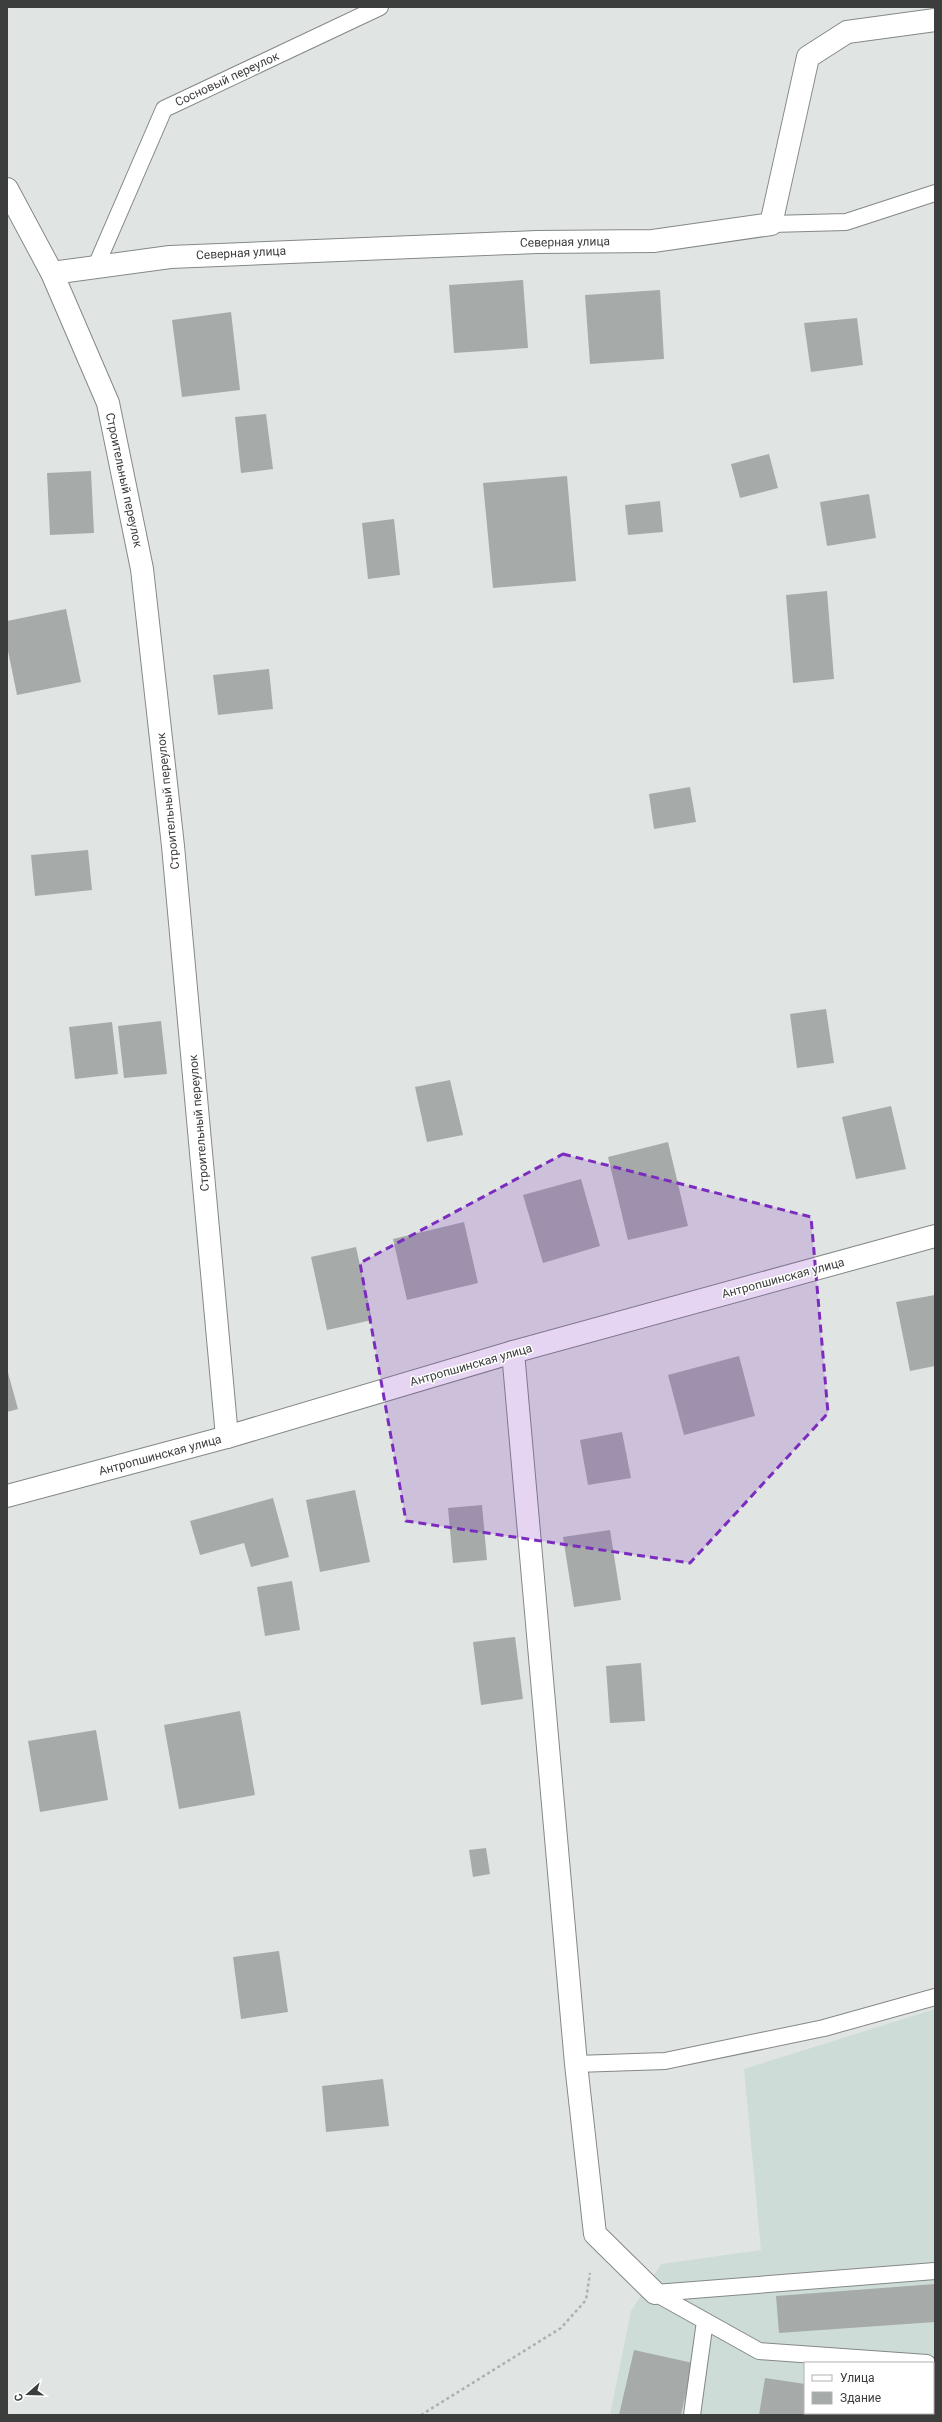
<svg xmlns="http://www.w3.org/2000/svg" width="942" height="2422" font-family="Roboto,sans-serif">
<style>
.built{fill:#cedcd8;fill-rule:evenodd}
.building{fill:#a6aba9}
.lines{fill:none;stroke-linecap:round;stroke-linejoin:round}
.lane-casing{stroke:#848887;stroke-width:18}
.street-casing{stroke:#848887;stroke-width:24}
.secondary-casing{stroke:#848887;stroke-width:24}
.path{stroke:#acb0af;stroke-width:2.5;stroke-dasharray:3 3;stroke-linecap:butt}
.lane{stroke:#fff;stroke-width:16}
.street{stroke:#fff;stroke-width:22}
.secondary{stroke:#fff;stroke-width:22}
.marked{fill:#7b2cbf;fill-opacity:0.2;stroke:#7b2cbf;stroke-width:3;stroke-dasharray:8 5;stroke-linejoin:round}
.labels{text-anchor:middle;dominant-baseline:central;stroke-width:3;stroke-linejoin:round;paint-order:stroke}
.street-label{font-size:12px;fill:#3c3d3d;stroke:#fff}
</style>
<rect width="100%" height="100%" fill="#e0e5e3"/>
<path class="built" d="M935,2009V2415H610L631,2311L661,2264L761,2250L744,2069ZM805,2363H933V2413H805Z"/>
<path class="building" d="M523,280L528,348L454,353L449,285Z
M660,290L664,359L590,364L585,295Z
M231,312L240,390L182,397L172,320Z
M857,318L863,365L811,372L804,323Z
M266,414L273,469L241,473L235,417Z
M769,454L778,488L740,498L731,464Z
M91,471L94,533L50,535L47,473Z
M567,476L576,581L493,588L483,483Z
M869,494L876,538L827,546L820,502Z
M660,501L663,532L628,535L625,505Z
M394,519L400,575L368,579L362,523Z
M827,591L834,679L793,683L786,595Z
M66,609L81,682L17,695L7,646V621Z
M269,669L273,709L218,715L213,675Z
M690,787L696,822L654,829L649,794Z
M88,850L92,890L35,896L31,855Z
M826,1009L834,1063L797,1068L790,1014Z
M161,1021L167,1074L124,1078L118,1026Z
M112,1022L118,1074L75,1079L69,1027Z
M450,1080L463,1135L427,1142L415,1087Z
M891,1106L906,1169L856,1179L842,1117Z
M668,1142L688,1226L628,1240L608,1157Z
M581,1179L600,1246L543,1263L523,1195Z
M464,1222L478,1283L407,1300L393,1239Z
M356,1247L372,1320L327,1330L311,1257Z
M935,1295V1366L910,1371L896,1302Z
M739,1356L755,1416L684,1435L668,1375Z
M7,1369L18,1409L7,1412Z
M622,1432L631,1478L588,1485L580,1440Z
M355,1490L370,1562L320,1572L306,1500Z
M273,1498L289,1557L251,1567L244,1543L200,1555L190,1521Z
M482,1505L487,1560L453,1563L448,1508Z
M610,1530L621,1600L574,1607L563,1537Z
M292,1581L300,1630L265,1636L257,1587Z
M515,1637L523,1699L481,1705L473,1642Z
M641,1663L645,1721L610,1723L606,1666Z
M240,1711L255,1795L179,1809L164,1725Z
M96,1730L108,1800L40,1812L28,1741Z
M486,1848L490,1874L473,1877L469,1850Z
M279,1951L288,2012L241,2019L233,1957Z
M383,2079L389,2126L326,2132L322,2086Z
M935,2284V2322L779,2333L776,2296Z
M634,2350L693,2363L681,2415H619Z
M765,2378L805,2384V2413H933V2405H935V2415H759Z"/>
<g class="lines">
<defs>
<path id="lane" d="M771,224L846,222L935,193
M96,266L164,109L380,7
M576,2064L665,2061L824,2028L935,1997
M655,2293L759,2351L927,2363
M655,2293L935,2271
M692,2415L705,2321"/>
<path id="street" d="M7,189L52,273L108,403L142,569L173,846L227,1437
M52,273L170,257L537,242L653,241L771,224L808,57L847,32L935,20
M513,1352L576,2064L595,2234L655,2293"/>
<path id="secondary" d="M7,1496L227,1437L513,1352L935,1236"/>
</defs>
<use href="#lane" class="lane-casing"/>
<use href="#street" class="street-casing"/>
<use href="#secondary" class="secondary-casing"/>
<path class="path" d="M421,2415L561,2328L586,2300L590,2273"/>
<use href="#lane" class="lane"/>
<use href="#street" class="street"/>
<use href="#secondary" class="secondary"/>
</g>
<path class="marked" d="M563,1154L811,1217L828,1413L690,1563L406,1521L360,1263Z"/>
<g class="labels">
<g class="street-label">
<text transform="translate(227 79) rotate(-25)">Сосновый переулок</text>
<text transform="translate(565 242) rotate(-1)">Северная улица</text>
<text transform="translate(241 253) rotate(-3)">Северная улица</text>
<text transform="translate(124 480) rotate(78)">Строительный переулок</text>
<text transform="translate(168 801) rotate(-96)">Строительный переулок</text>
<text transform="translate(199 1123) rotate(-95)">Строительный переулок</text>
<text transform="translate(783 1278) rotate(-15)">Антропшинская улица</text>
<text transform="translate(471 1365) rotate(-16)">Антропшинская улица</text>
<text transform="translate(160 1455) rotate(-15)">Антропшинская улица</text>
</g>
</g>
<rect width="942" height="2422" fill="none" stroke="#3c3d3d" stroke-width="16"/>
<rect x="804" y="2362" width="130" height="52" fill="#ffffff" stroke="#b1b1b1"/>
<rect x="812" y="2375" width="20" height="6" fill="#ffffff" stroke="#b1b1b1"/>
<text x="840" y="2382" font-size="12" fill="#3c3d3d">Улица</text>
<rect x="812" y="2392" width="20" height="12" fill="#a6aba9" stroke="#b1b1b1"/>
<text x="840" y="2402" font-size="12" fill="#3c3d3d">Здание</text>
<g transform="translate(28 2394) rotate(250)" stroke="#ffffff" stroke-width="3" paint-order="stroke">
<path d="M0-3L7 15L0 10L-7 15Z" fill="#3c3d3d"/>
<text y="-6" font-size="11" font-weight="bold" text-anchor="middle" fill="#3c3d3d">С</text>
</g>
</svg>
